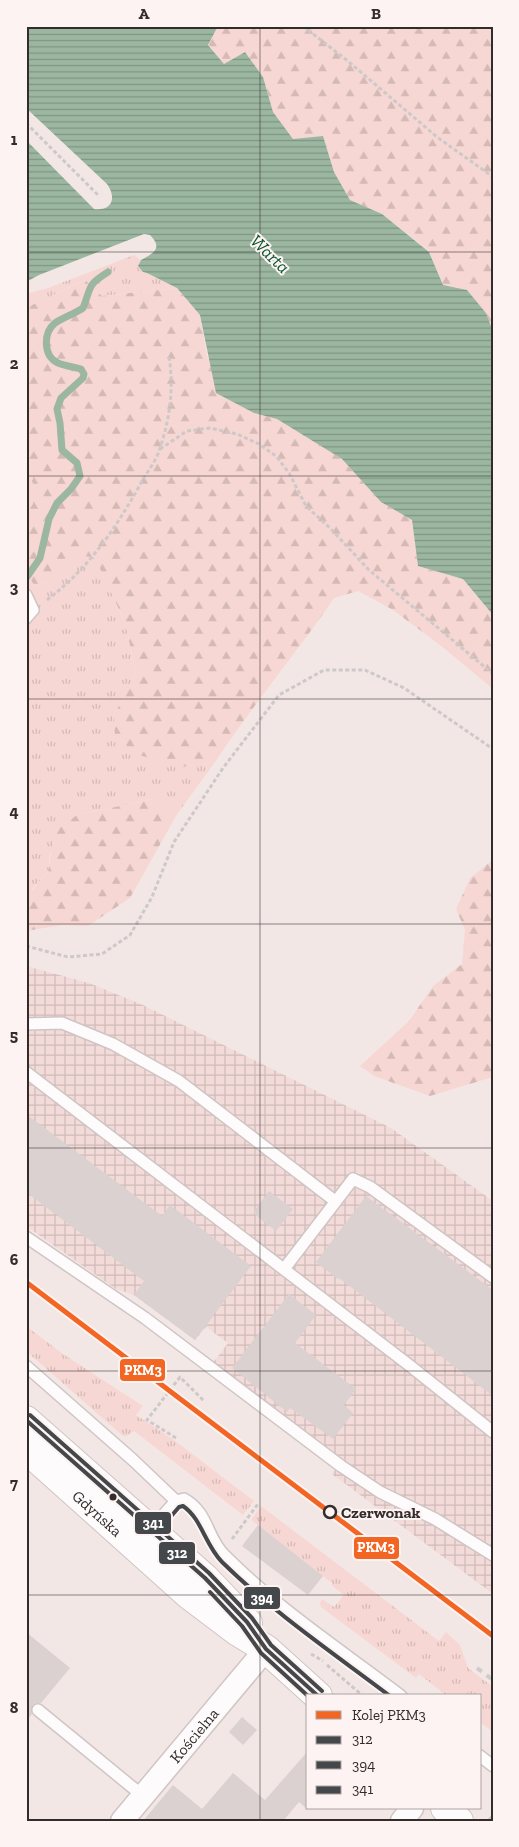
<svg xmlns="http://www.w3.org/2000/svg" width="519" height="1847" font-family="'Zilla Slab',serif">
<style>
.industrial{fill:url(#industrial-grid)}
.grass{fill:url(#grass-tufts)}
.forest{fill:url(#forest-firs)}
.water{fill:url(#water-rules)}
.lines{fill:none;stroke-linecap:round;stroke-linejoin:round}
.stream{stroke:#9cb7a1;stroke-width:7}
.building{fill:#dad1d0}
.lane-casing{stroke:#cfc5c4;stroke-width:14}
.street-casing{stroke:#cfc5c4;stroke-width:25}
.secondary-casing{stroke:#cfc5c4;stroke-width:30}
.path{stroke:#cec9c9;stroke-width:3;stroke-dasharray:4 2.5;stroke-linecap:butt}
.lane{stroke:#fdfbfb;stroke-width:11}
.street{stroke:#fdfbfb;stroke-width:22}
.secondary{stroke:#fdfbfb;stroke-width:28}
.rail{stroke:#cfcccc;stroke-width:4;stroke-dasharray:6 6;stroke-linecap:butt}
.bus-1-casing{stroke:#fcf3f2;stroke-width:8}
.bus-2-casing{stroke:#fcf3f2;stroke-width:8}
.bus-3-casing{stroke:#fcf3f2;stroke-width:8}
.bus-1{stroke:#45484a;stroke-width:4}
.bus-2{stroke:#45484a;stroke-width:4}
.bus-3{stroke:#45484a;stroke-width:4}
.rail-1-casing{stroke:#fcf3f2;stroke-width:9}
.rail-1{stroke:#f26522;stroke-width:5}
.grid{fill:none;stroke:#342c2b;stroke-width:1;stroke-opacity:0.55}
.bus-dot{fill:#342c2b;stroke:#fcf3f2;stroke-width:2}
.stop-dot{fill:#fcf3f2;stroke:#342c2b;stroke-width:2.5}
.labels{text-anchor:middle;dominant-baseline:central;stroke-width:4;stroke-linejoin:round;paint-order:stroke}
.stop-label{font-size:16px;font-weight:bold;fill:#342c2b;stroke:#fcf3f2;text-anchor:start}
.street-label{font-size:16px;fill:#342c2b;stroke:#fcf3f2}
.water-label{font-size:18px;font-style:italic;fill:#0a562e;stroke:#fcf3f2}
.line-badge{stroke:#fcf3f2;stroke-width:2}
.badge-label{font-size:14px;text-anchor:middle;font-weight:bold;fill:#fff}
.neatline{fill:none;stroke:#342c2b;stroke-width:2}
.grid-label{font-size:16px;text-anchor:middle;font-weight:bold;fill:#342c2b}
</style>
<defs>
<pattern id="industrial-grid" width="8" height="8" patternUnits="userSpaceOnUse" patternTransform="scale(1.25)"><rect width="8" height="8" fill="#f2dbd9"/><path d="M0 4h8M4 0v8" fill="none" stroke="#d0bcba"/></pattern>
<pattern id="grass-tufts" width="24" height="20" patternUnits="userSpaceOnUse" patternTransform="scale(1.25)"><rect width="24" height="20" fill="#f7d7d3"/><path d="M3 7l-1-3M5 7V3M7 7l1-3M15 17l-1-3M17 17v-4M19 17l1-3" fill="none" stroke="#d4b9b5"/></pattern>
<pattern id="forest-firs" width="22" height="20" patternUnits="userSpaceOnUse" patternTransform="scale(1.25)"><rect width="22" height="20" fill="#f7d7d3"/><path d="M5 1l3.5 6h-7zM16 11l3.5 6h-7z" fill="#d4b9b5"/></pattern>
<pattern id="water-rules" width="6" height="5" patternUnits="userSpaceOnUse" patternTransform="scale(1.25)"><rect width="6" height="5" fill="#9cb7a1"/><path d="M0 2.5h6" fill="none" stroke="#809583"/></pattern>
</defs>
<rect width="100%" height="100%" fill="#f3e7e6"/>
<path class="industrial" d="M26,966L89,983L143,1005L391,1128L493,1201V1594L332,1474L335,1470L206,1372L228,1343L206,1327L195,1340L134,1295L116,1289L26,1226Z"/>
<path class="grass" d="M134,255L141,260L139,263C140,269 141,272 147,273L177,288L102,296L85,280L26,308V294L48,288Z
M26,443L33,480V504L26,514Z
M75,554L95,557L125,622L136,675L114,715L182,767L215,762L176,816L152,799L77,815L50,853L48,872L31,890H26V571L35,587L51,580Z
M26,1326L63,1354L143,1406L136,1415L174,1440L254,1501L243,1515L134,1431L127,1436H123L26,1351Z
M261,1506L439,1641L446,1632L460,1645L468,1668L493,1687V1732L480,1722V1696H447L419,1674L416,1678L321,1607L320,1603L322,1599L334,1607L344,1595L331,1585L332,1583L251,1520Z"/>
<path class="forest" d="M218,26H493V326H491L486,313L467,290L443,285L429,251L382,214L350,200L334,172L323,136L293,139L273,112L263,77L245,52L224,64L208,44Z
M85,280L102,296L177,288L200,315L207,356L254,413L277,419L342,459L381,502L412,520L418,566L463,579L493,615V689L440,645L393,610L358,591L334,598C296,654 252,706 215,762L182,767L139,755L115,737L114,715L136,674L125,622L95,558L75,554L51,580L35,587L26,571V514L33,504V480L26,443V308Z
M153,799L176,816L130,898L88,926L62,925L26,931V890H32L48,872L54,832L77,815Z
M490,862L493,863V1077L430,1096L374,1076L360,1066L409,1021L433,986L462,964L465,930L456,909L470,878Z"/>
<path class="water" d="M26,26H218L208,45L224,64L245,52L263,77L273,112L293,139L323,136L334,172L350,200L382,214L429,252L443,285L467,290L486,313L491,326H493V615L463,579L418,566L412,520L381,502L342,459L277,419L254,413L216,393L200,315L177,288L147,273L143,272L138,266L141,260C152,254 164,249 150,235L144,234L39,275L26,282V140L94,209C112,211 117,198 107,184L26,108Z"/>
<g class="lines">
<path class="stream" d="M27,577L40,558L49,519L57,503L71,489L80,476L77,463L62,450L60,423L57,409L61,398L83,378L84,374L81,369C74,367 65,366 58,363C43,356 43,333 55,323C64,317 74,314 83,308C92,286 86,286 108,272"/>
</g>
<path class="building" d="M26,1114L162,1216L170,1205L251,1266L195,1340L134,1295L144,1281L26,1192Z
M269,1191L293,1209L276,1231L253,1213Z
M366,1196L493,1290V1396L339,1278L338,1279L316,1262Z
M289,1294L316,1315L295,1343L356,1389L344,1405L353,1413L333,1439L290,1408L287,1412L232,1368Z
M258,1525L323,1576L308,1595L242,1546Z
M26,1632L70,1668L41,1703H36L33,1705L31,1709L32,1714L26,1721Z
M242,1717L257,1730L243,1745L229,1732Z
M308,1751V1810L299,1802L283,1821H143L173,1785L202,1809L233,1773L265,1800Z"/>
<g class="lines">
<defs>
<path id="lane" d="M26,595L33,610L26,618
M26,1024L62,1023L113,1044L179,1081L335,1201
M26,1072L409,1365L493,1432
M26,1237L145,1318L341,1466L380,1492L435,1519L493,1555
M284,1269L353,1179L370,1187L493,1277
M26,1366L133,1460L176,1501
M149,1531L176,1501L184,1499C209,1513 206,1538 225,1556C278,1609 342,1651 401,1696
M38,1710L143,1796
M480,1756L493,1766"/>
<g id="street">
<path id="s1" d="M122,1821L266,1649"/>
<path d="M402,1821L412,1808"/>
</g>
<g id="secondary">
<path d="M26,1420L205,1578L248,1623"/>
<path id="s2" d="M26,1449L189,1595L238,1632L266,1649L318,1696"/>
<path d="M445,1808L459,1821"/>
</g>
</defs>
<use href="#lane" class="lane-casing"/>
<use href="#street" class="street-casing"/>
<use href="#secondary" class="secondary-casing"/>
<path class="path" d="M303,26L349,62L437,137L493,177
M26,123L99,196
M26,250L29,253
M160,449L187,431L210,428L237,434L259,444L276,456L289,473L306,506L331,529L369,570L493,674
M47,600C89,568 117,527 142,481C148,471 157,459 160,448C170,419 174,386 169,357
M26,946L68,957L102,954L130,935L152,897L174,842L223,768L279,695L324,670H365L404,688L493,749
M176,1438L147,1420L180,1377L204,1401
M232,1539L258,1504
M311,1654L323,1661
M327,1665L363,1696
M489,1820L493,1815"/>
<use href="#lane" class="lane"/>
<use href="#street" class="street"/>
<use href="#secondary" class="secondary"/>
<path class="rail" d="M477,1668L493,1680"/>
<defs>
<path id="bus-1" d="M26,1420L205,1578L247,1622L266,1649L318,1696"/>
<path id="bus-2" d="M156,1534L179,1507L183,1506C202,1519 205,1545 222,1562C273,1612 333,1653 390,1696
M210,1592L242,1626L261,1653L308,1696"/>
<path id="bus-3" d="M30,1415L209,1573L252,1618L271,1645L322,1691"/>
</defs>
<use href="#bus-1" class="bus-1-casing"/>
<use href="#bus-2" class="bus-2-casing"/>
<use href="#bus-3" class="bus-3-casing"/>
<use href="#bus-1" class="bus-1"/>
<use href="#bus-2" class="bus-2"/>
<use href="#bus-3" class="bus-3"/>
<defs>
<path id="rail-1" d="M26,1282L493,1636"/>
</defs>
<use href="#rail-1" class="rail-1-casing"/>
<use href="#rail-1" class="rail-1"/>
</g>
<path class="grid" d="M260,26V1821M26,252H493M26,476H493M26,699H493M26,924H493M26,1148H493M26,1371H493M26,1595H493"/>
<circle class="bus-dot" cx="113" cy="1497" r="4.5"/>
<circle class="stop-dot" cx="330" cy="1512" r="6"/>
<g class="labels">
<g class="stop-label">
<text x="341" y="1512">Czerwonak</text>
</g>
<g class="street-label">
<text stroke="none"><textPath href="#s2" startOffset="96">Gdyńska</textPath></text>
<text stroke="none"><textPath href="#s1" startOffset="112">Kościelna</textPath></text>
</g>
<g class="water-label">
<text transform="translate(270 254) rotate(44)">Warta</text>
</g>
</g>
<g class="line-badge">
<rect x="119" y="1358" width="47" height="24" rx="5" fill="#f26522"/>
<rect x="134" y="1511" width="38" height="24" rx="5" fill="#45484a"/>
<rect x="353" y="1536" width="47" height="24" rx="5" fill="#f26522"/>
<rect x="158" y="1541" width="38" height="24" rx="5" fill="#45484a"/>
<rect x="243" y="1586" width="38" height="24" rx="5" fill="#45484a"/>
</g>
<g class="badge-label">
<text x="143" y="1375">PKM3</text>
<text x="153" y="1528">341</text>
<text x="376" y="1552">PKM3</text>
<text x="177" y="1558">312</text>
<text x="262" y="1603">394</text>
</g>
<rect width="519" height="1847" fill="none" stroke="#fcf3f2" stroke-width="55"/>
<rect x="306" y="1694" width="175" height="115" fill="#fcf3f2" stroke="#aca3a2"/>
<rect x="316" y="1711" width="25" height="8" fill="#f26522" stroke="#aca3a2"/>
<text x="352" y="1720" font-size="15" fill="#342c2b">Kolej PKM3</text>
<rect x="316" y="1736" width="25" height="8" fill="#45484a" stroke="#aca3a2"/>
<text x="352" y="1744" font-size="15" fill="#342c2b">312</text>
<rect x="316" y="1761" width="25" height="8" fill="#45484a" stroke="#aca3a2"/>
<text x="352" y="1770" font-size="15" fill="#342c2b">394</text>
<rect x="316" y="1786" width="25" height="8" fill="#45484a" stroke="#aca3a2"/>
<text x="352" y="1794" font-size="15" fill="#342c2b">341</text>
<rect x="28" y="28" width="464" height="1792" class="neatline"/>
<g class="grid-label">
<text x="144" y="19">A</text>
<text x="376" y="19">B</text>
<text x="14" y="145">1</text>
<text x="14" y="369">2</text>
<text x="14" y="593">3</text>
<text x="14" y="817">4</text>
<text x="14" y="1041">5</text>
<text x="14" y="1265">6</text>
<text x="14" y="1489">7</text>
<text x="14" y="1713">8</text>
</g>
</svg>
